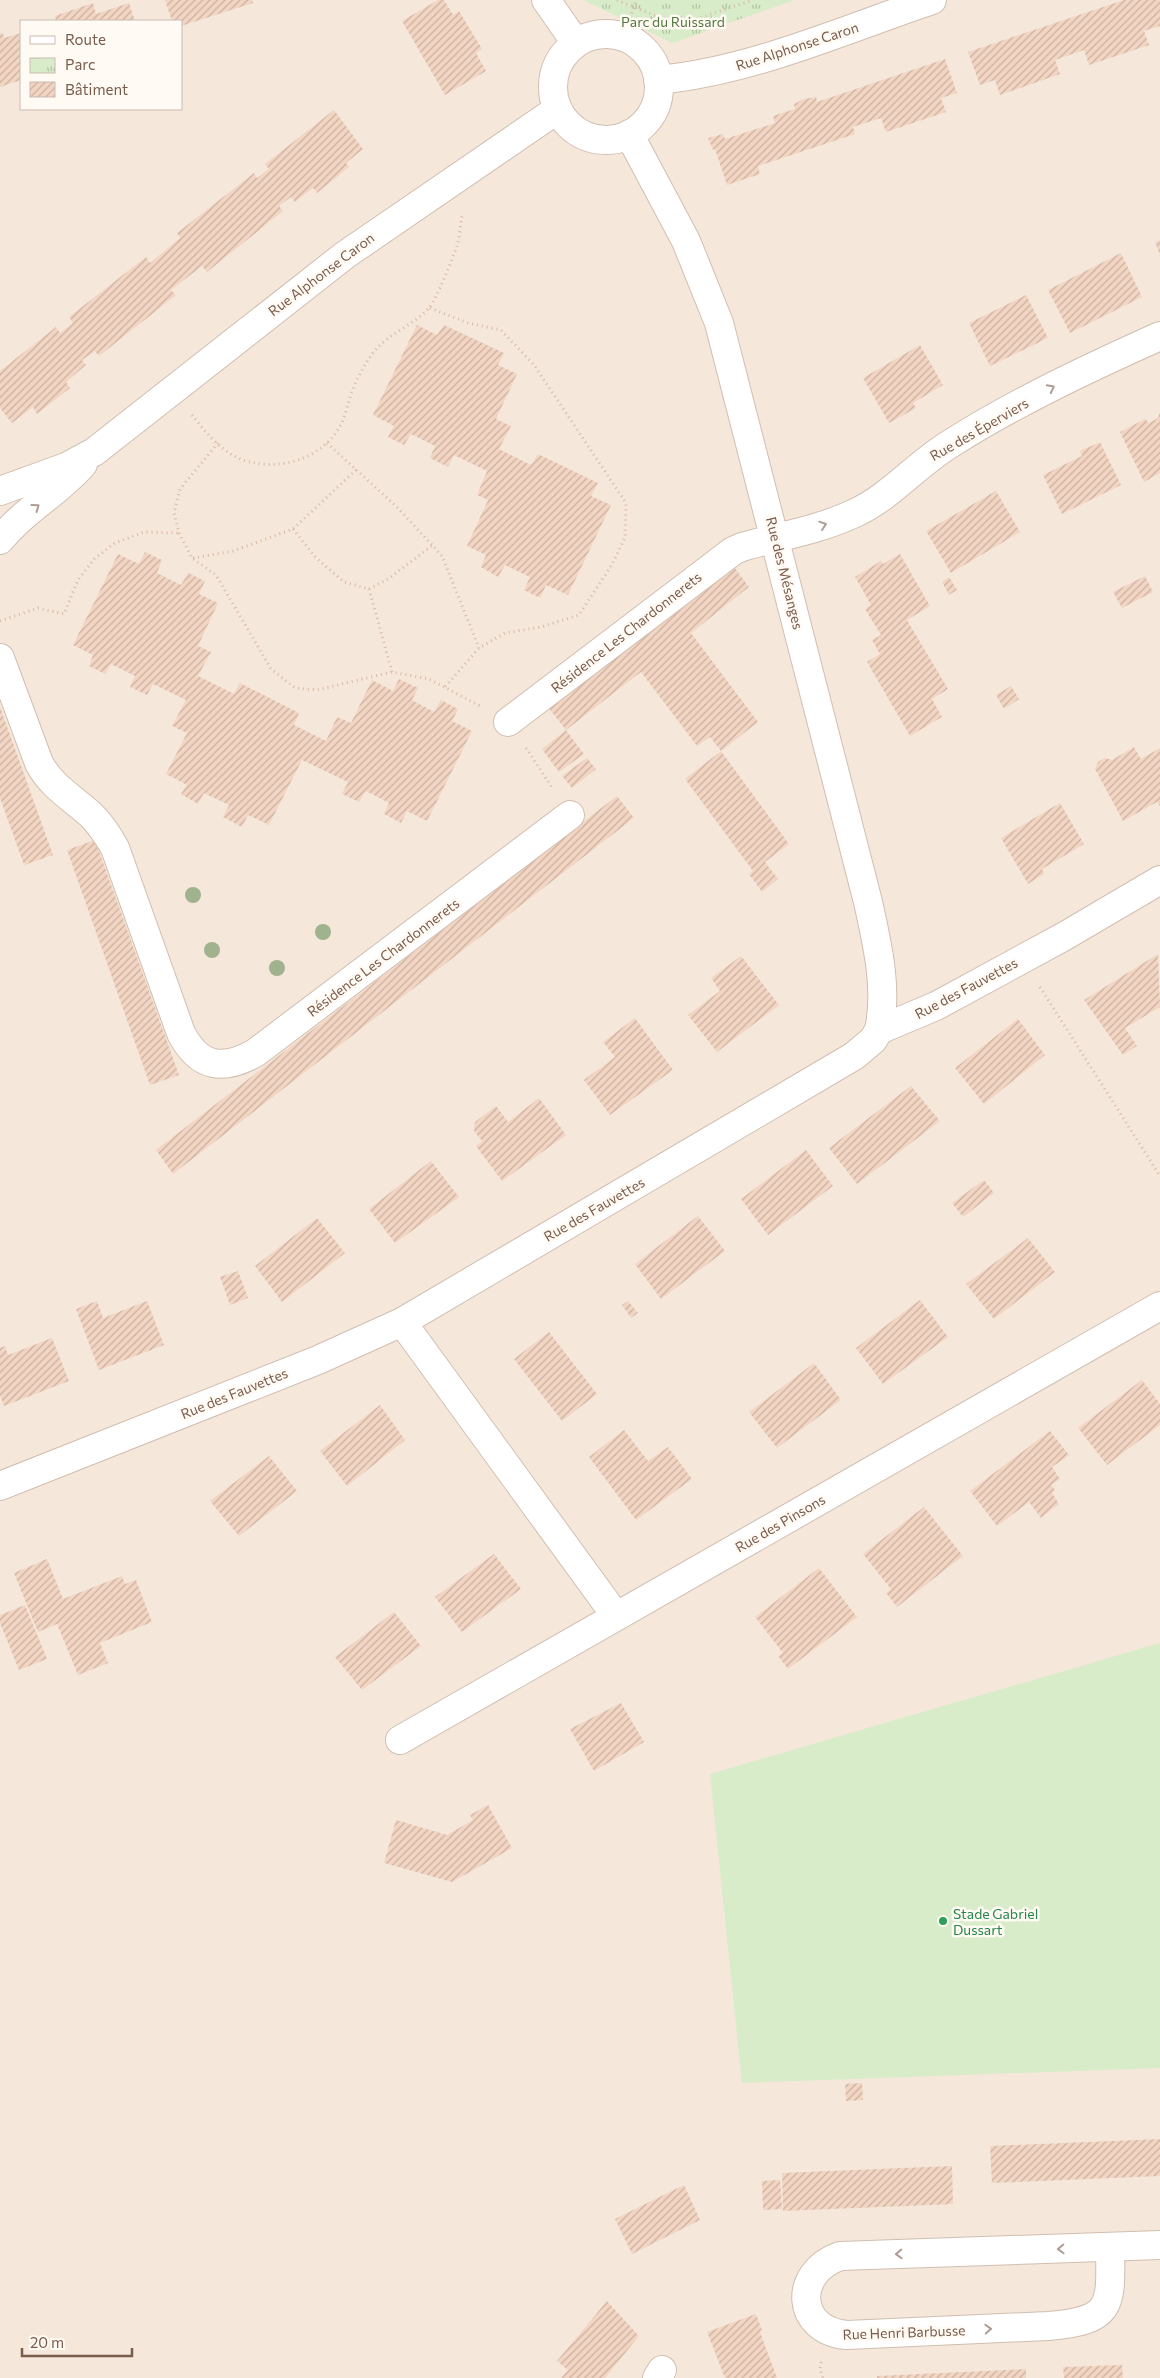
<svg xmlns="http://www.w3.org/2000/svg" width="1160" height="2378" font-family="Commissioner,sans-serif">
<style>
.residential{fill:#f5e8da;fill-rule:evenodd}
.green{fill:#d8ecc9}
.park{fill:url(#park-tufts)}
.building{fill:url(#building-hatch)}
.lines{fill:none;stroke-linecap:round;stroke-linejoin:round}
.minor-casing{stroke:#d1beb0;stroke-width:30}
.path{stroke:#d9b8a5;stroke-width:3;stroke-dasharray:1 4;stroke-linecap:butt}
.minor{stroke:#fff;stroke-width:28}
.tree{fill:#a0b28e}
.oneway{stroke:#af9d94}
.leisure-dot{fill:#2e9e5b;stroke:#fffaf3;stroke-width:2}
.labels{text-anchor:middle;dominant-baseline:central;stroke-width:5;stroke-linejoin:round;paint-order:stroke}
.park-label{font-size:14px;fill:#537a41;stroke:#fffaf3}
.street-label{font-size:14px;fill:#7a5c4d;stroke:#fffaf3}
.leisure-label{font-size:14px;fill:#27864d;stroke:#fffaf3;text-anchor:start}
</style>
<defs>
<pattern id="park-tufts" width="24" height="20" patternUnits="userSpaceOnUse" patternTransform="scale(1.25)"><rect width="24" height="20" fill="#d8ecc9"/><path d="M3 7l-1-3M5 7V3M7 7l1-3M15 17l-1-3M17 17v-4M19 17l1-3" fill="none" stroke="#b4c2a5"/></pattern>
<pattern id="building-hatch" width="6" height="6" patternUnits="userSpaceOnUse" patternTransform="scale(1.25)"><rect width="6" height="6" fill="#f3d5c3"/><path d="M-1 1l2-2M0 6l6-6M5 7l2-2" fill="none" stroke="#cab0a1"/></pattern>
</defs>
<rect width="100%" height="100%" fill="#fdf6ec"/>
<path class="residential" d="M0,0H1160V2378H0ZM21,21H181V109H21Z"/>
<path class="green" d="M1160,1643V2068L742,2083L710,1774Z"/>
<path class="park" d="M583,0H795L672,43Z"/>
<path class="building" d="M165,0H252L253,3L181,26V21H172Z
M438,0H444L453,15L459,11L482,49L476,53L486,71L445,95L402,21Z
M1124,0H1160V26L1144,31L1149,45L1089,65L1084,50L1055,60L1060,74L1000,95L995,80L980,85L968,52Z
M93,3L96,14L129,3L135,21H56L55,16Z
M3,33L4,38L21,33V80L0,87V34Z
M945,59L957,93L941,98L946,112L886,132L881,118L853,127L855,134L758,166L760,174L727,185L715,149L713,150L708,138L723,134L725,139L775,123L773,116L795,109L794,104L804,99L816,97L817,102Z
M334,110L363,149L346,163L349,167L317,193L313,188L295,202L291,197L279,206L283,211L207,272L202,266L171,290L176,295L99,356L95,351L82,360L86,365L66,382L70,388L37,414L33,407L12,423L0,408V371L56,327L60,333L73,323L69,317L146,257L150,263L180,238L177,233L254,173L257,178L269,169L265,164Z
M1160,240V255L1155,242Z
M1121,253L1142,297L1070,333L1048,290Z
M1026,295L1048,338L990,366L969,323Z
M417,325L437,335L444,325L504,353L498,365L517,374L496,419L511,426L499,449L531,465L538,454L598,483L591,496L611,505L568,595L546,585L540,598L524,590L530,577L505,565L498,577L481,567L486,555L467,546L488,500L477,495L487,471L454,455L448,467L430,458L435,446L411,434L404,445L388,437L394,426L373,415Z
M920,345L943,385L913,403L916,408L889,423L863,378Z
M1160,412V473L1144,482L1120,432L1145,419L1149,423L1158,418Z
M1100,442L1121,485L1062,514L1043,475L1082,456L1080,451Z
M996,491L1020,532L951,573L926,531Z
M145,552L162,560L157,573L181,585L188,573L205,581L199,594L218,603L198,646L211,652L198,676L234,694L240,683L299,713L294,725L326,741L337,717L351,723L372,680L393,691L399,679L418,688L412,700L434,712L441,700L458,709L452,721L472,731L427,821L407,811L401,823L384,814L389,803L366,791L359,802L342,794L348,782L302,760L269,825L248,815L242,827L223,817L229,805L204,793L198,804L181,794L187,785L166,774L187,733L172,726L186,700L153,684L147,695L130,687L135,676L111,664L105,674L89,666L93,655L73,645L118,554L139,564Z
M900,554L930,606L907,620L948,689L932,699L942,717L910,736L867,662L880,654L872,640L881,635L865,609L871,605L855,577L881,561L883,564Z
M731,563L749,587L691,633L758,722L721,751L710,737L697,746L641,672L566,730L584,754L559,772L542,749L566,730L547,706Z
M1145,576L1153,592L1122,608L1113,592Z
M949,577L957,590L949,595L942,582Z
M1011,686L1019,699L1004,709L996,695Z
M0,707L53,855L24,865L0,798Z
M1134,747L1141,759L1160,748V806L1157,802L1123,821L1095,769L1098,762L1105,758L1112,760Z
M721,751L789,844L765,862L778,879L762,892L749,874L753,871L685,779Z
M587,758L596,769L572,788L562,776Z
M617,796L634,818L173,1174L156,1150Z
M1060,803L1084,844L1042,869L1044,874L1028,884L1001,838Z
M95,840L179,1075L150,1085L67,850Z
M1158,954L1160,1007L1125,1028L1137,1046L1123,1055L1084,1000Z
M741,956L779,1005L717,1052L688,1015L720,991L711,978Z
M635,1018L673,1070L610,1115L584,1080L615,1057L603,1042Z
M1018,1019L1045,1055L984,1104L955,1068Z
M911,1086L940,1121L857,1184L829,1148Z
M539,1098L566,1135L502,1181L476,1146L482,1141L474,1131L475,1122L496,1106L508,1122Z
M806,1150L833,1186L768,1235L741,1199Z
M431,1161L459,1197L395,1243L369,1209Z
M984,1180L994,1193L963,1217L952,1203Z
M698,1216L725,1251L661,1299L635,1264Z
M317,1218L345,1253L282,1302L255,1266Z
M1028,1238L1055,1272L994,1319L966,1284Z
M238,1271L248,1298L230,1305L220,1277Z
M920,1300L948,1337L883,1384L856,1348Z
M97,1301L103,1318L147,1301L164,1345L99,1370L76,1309Z
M628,1301L638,1313L631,1318L622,1305Z
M549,1332L597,1394L562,1421L514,1359Z
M52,1338L69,1381L4,1406L0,1395V1348L5,1346L8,1355Z
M814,1363L841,1400L777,1448L749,1412Z
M1142,1380L1160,1404V1425L1107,1465L1078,1428Z
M380,1405L405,1440L347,1486L320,1451Z
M624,1430L648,1461L668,1447L692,1479L636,1520L589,1457Z
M1050,1431L1069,1455L1052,1467L1060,1479L1051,1485L1055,1490L1052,1493L1059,1504L1041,1518L1029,1502L997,1526L970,1491Z
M269,1456L297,1491L239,1536L210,1501Z
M924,1507L963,1556L897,1607L886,1593L891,1589L863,1554Z
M494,1554L521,1589L462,1632L435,1597Z
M47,1559L63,1599L122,1576L125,1584L136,1580L152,1622L100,1643L108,1663L78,1675L57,1624L38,1632L14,1573Z
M819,1568L857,1617L788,1669L778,1656L783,1653L755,1617Z
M25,1605L47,1659L19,1670L0,1623V1615Z
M394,1612L421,1646L362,1690L335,1657Z
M621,1703L644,1742L594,1771L570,1729Z
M488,1805L512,1848L452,1882L384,1863L396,1820L447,1835L473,1820L470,1815Z
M862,2083L863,2100L846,2101L845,2084Z
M1160,2139V2176L992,2183L990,2146Z
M952,2166L953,2204L783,2211L782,2173Z
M780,2180L782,2209L763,2210L762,2181Z
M684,2185L700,2220L632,2254L615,2219Z
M607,2301L639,2336L605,2378H561L568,2370L557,2361Z
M756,2314L762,2330L760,2332L777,2378H725L707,2332Z
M1122,2365L1123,2378H1064L1063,2367Z
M1026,2369V2378H877V2376Z"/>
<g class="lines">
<defs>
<path id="minor" d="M546,0L576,43
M553 87a53 53 0 1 1 106 0a53 53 0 1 1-106 0Z
M658,80C752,71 843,30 932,0
M629,134L686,241L719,323L868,902C877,943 888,988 879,1030
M0,491L66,467L94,452L345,255L558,109
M0,540C24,510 58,493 83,464
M0,658L39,763C51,786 71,797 90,814C101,824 108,836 115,848L181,1033C199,1068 223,1071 255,1053L570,815
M508,722L733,551L742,547C780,536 819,530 855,513C890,497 917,464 950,444C1016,402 1089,368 1160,336
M402,1322L616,1616
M0,1486L318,1360L402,1322L854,1056L873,1040L879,1030L936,1006L1063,937L1160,880
M400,1740L1160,1306
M1110,2247C1111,2305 1114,2321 1048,2326L847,2335C796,2331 792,2273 840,2256L1160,2245
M657,2378L662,2370"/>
</defs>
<use href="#minor" class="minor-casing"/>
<path class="path" d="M617,0L678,25L753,0
M624,37L636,0
M430,308L468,323L501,330L534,365L626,503L625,538L611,566L579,615L541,627L505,633L479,648L445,687
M192,415C204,430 218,448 236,457C269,473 316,463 337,431C346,419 347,403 353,389C358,376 365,364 373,353C388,333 413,326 429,308C436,300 453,258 457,246C460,237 460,226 462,216
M218,443L180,489L174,513L179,533L192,558L216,575L271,669L295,688L317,690L392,672L429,679L480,706
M327,443L397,507L442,556L479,648
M293,529L316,558L344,582L369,589L388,579L433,545
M193,558L233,551L293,529L357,469
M369,589L392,672
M0,621L38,608L64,614L78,580L94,559L115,543L144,532L179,533
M526,748L553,789
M1040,987L1160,1176
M821,2362L820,2369L823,2378"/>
<use href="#minor" class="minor"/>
</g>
<g class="tree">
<circle cx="193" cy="895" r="8"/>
<circle cx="323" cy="932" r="8"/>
<circle cx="212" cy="950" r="8"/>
<circle cx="277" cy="968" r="8"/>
</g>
<defs><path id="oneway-chevron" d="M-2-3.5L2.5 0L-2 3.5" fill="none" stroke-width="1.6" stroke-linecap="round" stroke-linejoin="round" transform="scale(1.25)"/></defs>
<g class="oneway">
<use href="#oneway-chevron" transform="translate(1051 388) rotate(-27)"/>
<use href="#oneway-chevron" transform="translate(36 507) rotate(-36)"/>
<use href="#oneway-chevron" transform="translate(823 525) rotate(-19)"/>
<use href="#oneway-chevron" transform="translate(1061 2249) rotate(178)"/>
<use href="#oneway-chevron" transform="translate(899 2254) rotate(178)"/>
<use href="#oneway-chevron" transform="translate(988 2329) rotate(-3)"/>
</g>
<circle class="leisure-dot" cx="943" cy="1921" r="5"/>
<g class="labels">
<g class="park-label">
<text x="673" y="21">Parc du Ruissard</text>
</g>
<g class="street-label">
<text transform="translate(797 46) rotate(-18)">Rue Alphonse Caron</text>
<text transform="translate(321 274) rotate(-37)">Rue Alphonse Caron</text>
<text transform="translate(979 429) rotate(-30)">Rue des Éperviers</text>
<text transform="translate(785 573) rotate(76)">Rue des Mésanges</text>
<text transform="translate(626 632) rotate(-38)">Résidence Les Chardonnerets</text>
<text transform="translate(383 957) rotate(-37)">Résidence Les Chardonnerets</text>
<text transform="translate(966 988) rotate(-28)">Rue des Fauvettes</text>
<text transform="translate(594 1209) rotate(-30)">Rue des Fauvettes</text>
<text transform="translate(234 1393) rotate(-22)">Rue des Fauvettes</text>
<text transform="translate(780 1523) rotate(-30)">Rue des Pinsons</text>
<text transform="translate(904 2332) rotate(-2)">Rue Henri Barbusse</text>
</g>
<g class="leisure-label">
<text x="953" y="1913">Stade Gabriel<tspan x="953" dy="16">Dussart</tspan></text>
</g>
</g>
<rect x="20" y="20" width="162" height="90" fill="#fffaf3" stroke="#cabbb1"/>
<rect x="30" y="36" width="25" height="8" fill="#ffffff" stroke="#cabbb1"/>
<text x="65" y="45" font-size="15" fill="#7a5c4d">Route</text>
<rect x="30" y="58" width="25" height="15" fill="url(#park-tufts)" stroke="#cabbb1"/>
<text x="65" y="70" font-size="15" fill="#7a5c4d">Parc</text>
<rect x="30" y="82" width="25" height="15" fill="url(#building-hatch)" stroke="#cabbb1"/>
<text x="65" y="95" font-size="15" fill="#7a5c4d">Bâtiment</text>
<path d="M22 2348v8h110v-8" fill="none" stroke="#7a5c4d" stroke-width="2.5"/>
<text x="30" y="2348" font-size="15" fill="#7a5c4d" stroke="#fffaf3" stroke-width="4" paint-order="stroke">20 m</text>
</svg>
